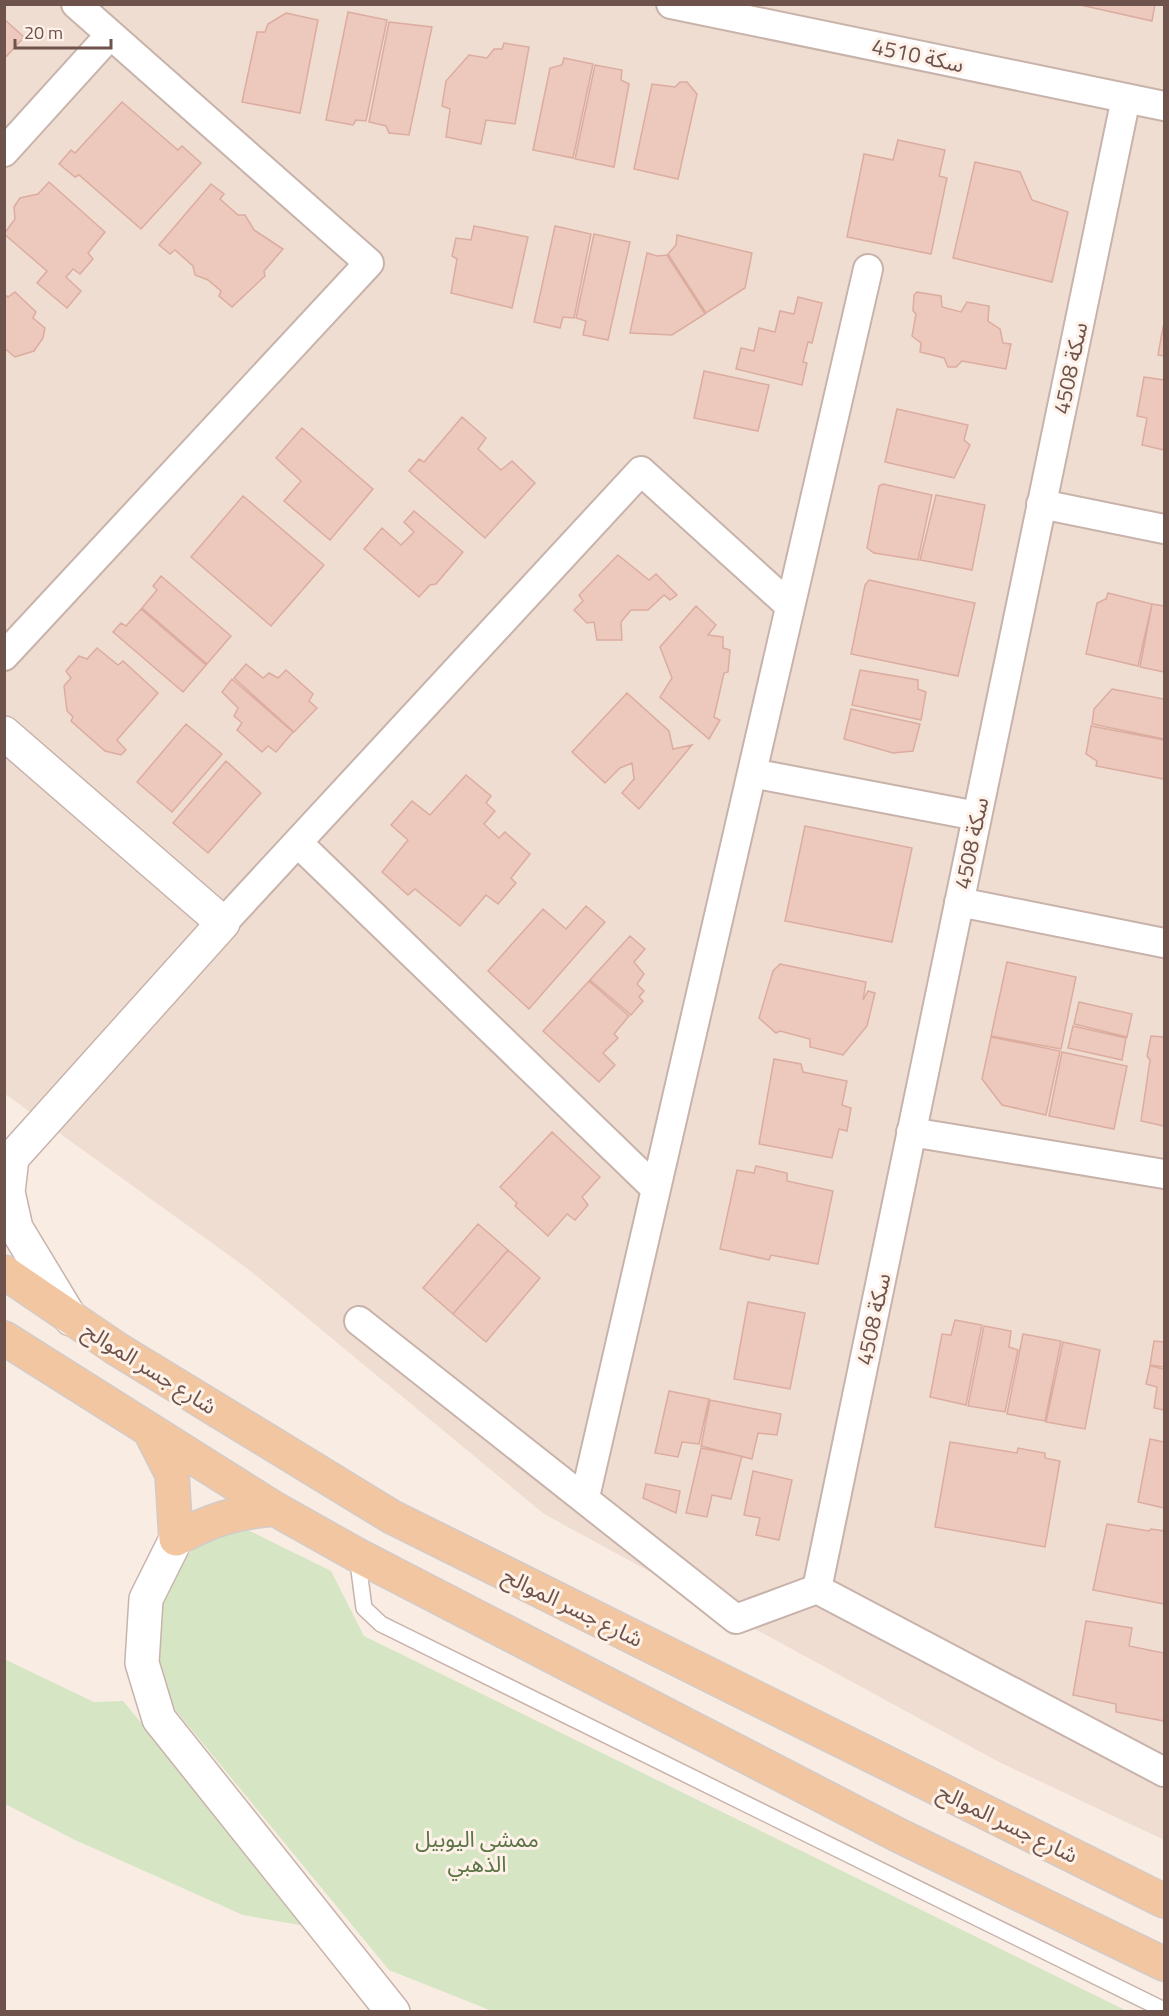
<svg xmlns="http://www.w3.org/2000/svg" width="1169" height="2016" font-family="'Titillium Web','Noto Sans Arabic',sans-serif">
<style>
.residential{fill:#f0ddd2}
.green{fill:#d6e5c3}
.building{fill:#ecc8bd;stroke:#dcac9f;stroke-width:1.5}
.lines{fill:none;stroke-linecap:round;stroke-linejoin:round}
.service-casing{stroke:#c8b3ab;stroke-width:18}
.minor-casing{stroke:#c8b3ab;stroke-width:32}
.tertiary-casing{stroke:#c8b3ab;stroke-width:36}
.primary-casing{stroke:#d4cbc9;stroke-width:36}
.service{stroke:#fff;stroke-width:15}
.minor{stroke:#fff;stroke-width:28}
.tertiary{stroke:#fff;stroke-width:33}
.primary{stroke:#f1c6a1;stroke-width:33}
.labels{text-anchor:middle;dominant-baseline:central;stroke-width:6;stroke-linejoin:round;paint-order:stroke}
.street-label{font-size:22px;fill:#6e524c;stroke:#fdf1e8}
.park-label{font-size:22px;fill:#5a7345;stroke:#fdf1e8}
</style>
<rect width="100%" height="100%" fill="#f9ede3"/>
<path class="residential" d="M5,5H1164V1840L997,1761L544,1514L248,1269L5,1094Z"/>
<path class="green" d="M238,1525L331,1571L364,1636L1127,2011H492L389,1970L173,1707L152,1668L163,1583L198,1544Z
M4,1659L94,1702L123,1701L311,1927L243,1915L75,1840L5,1804Z"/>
<path class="building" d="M1076,4H1155L1152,21Z
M348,12L387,20L366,121L356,120L353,125L326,120Z
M286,13L318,20L300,113L242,102L257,32H265L268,24Z
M4,19L24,37L4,59Z
M389,22L432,27L409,135L389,133L386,126L369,122Z
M504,43L529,47L515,124L486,120L481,144L446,137L450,109L442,106L446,81L469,55L487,58L494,49H502Z
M564,58L593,64L573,158L533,150L550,68L562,65Z
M595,65L622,70L621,80L629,84L614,167L575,159Z
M680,82H687L697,94L678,179L634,169L652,84L675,87Z
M122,102L178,150L182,146L201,163L141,229L79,175L75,177L59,164L71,150L75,153Z
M898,140L945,150L939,176L947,178L931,254L847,237L864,154L893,160Z
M975,162L1020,172L1032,200L1068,212L1052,282L953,258Z
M49,182L105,232L88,253L93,259L80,274L73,269L66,277L81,291L67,308L37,283L47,271L4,234L15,219L14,207L20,198L38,194Z
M211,184L224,194L220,199L238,215H245L254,230L283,249L264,271L265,276L232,307L219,296L221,291L208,280L195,275L193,266L175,250L170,254L159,245Z
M474,226L528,237L512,308L451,293L457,259L452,256L456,238L471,240Z
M555,226L591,234L574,318L563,317L560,328L534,322Z
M594,234L630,242L608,340L583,335L586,321L576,318Z
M677,235L752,253L745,288L706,313L668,254L676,245Z
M647,253L657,256L667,255L705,314L672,335L630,333Z
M15,292L36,312L33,318L45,328L43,338L34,351L15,357L4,348V294L8,297Z
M917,292L941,296L942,307L961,312L967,302L989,306L988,321L1000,329L1003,343L1011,344L1006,369L962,361L956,367H948L944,358L920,352L921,343L912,336L916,314L913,311L914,295Z
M798,297L822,303L812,343L808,342L803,362L807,363L802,385L736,369L741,348L754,351L759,328L775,332L780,311L794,314Z
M1163,327L1164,328V356L1158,355Z
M704,371L769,385L758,431L694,418Z
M1144,377L1164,380V450L1142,445L1147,418L1137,416Z
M897,409L968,425L964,440L970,445L954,478L885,462Z
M462,417L486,438L478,449L501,470L512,461L535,483L485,538L409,471L419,459L424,462Z
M302,428L373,489L330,540L284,501L301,481L276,458Z
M883,484L932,495L918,560L874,553L867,548L879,486Z
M936,495L985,505L972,570L920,560Z
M243,496L324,565L271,626L191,557Z
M414,511L463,552L436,584L430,585L419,597L364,549L382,528L401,545L414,532L404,522Z
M618,555L649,580L656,574L677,595L670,600L664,595L648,610H631L621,622L622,640H597L594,622L587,623L574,610L583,601L579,595Z
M161,576L231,636L207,664L142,608L157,590L153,586Z
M869,580L975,603L958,676L851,654L865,585Z
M1108,593L1152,604L1138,666L1086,654L1097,603L1106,599Z
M1152,604L1164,606V672L1140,667Z
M696,606L716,625L708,635L723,637V648L730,650L728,672L724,673L714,717L720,720L709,739L660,697L672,678L660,647Z
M141,609L206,665L183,692L113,632L121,623L126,626Z
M97,648L118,665L123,661L158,693L117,740L126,750L121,755L105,751L71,721L73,717L67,711L64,686L71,678L66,671L79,656L87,659Z
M246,664L263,678L269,673L278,678L286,670L313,694L309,701L317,708L294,732L234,678Z
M860,670L918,680V689L926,692L921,720L852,705Z
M232,679L293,732L276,752L268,746L262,752L237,730L242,723L234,716L238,708L222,692Z
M1112,689L1164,699V739L1092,724L1094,709Z
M627,693L669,731L673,749L692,745L639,809L622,793L634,779L632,763L620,768L605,783L572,752Z
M851,709L920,724L913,751L893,753L844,739Z
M186,724L222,754L172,812L137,782Z
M1091,726L1164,740V779L1096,766L1097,761L1086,754Z
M226,761L261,793L208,853L173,823Z
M466,775L491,796L486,803L495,811L484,824L499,838L505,832L530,854L511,878L516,883L498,904L486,895L460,926L415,889L408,895L382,872L408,840L391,825L412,801L430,815Z
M805,826L912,848L892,942L785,921Z
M586,906L605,922L529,1009L488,971L543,909L566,929Z
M630,936L645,949L634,962L644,974L637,984L644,991L639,997L643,1001L631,1015L590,980Z
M1007,962L1076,977L1061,1049L991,1036Z
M780,964L866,982L863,1000L868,991L875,993L867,1026L843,1055L810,1047V1039L780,1031L776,1033L759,1018L773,971Z
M589,981L629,1016L614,1034L618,1038L603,1053L615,1065L599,1082L543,1031Z
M1079,1002L1132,1014L1127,1037L1074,1024Z
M1073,1026L1126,1038L1122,1060L1068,1048Z
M1151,1036L1164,1037V1126L1141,1121L1150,1060L1147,1056Z
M991,1037L1060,1051L1046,1115L1002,1105L982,1079Z
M1062,1052L1127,1066L1114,1129L1049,1116Z
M774,1059L801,1064L803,1072L847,1081L842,1105L851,1108L847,1131L839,1129L832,1158L759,1144Z
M552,1132L600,1177L582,1197L588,1205L575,1220L567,1214L548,1236L515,1206L517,1203L500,1187Z
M756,1166L787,1173V1181L833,1191L818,1264L771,1255L769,1260L720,1249L737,1170L754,1173Z
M478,1224L508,1250L453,1314L423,1288Z
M508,1250L540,1278L486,1342L453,1314Z
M748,1302L805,1313L790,1389L734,1379Z
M955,1320L982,1325L966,1405L930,1397L942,1334L951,1335Z
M984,1326L1011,1331L1009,1347L1018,1350L1005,1412L968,1406Z
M1023,1334L1061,1341L1045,1421L1007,1414Z
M1154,1341L1164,1342V1367L1150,1365Z
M1063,1342L1100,1350L1085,1429L1046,1422Z
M1150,1366L1164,1369V1410L1154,1408L1157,1387L1146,1384Z
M669,1391L709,1399L699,1444L682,1442L678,1457L655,1453Z
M710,1400L781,1414L777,1435L758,1433L752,1459L701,1446Z
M1150,1439L1164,1442V1508L1138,1502Z
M950,1442L1017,1453L1018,1448L1045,1453V1458L1060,1461L1045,1547L935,1527Z
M701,1448L742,1456L731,1499L712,1495L707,1517L686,1513Z
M753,1471L792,1480L779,1540L756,1535L760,1518L744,1515Z
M646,1484L680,1491L676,1513L643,1498Z
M1107,1524L1149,1531L1151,1529L1164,1531V1604L1093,1590Z
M1086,1621L1132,1628L1129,1646L1164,1653V1721L1116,1712V1704L1073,1695Z"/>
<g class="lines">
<defs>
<path id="service" d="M357,1555L364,1608L381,1624L1164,2010"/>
<path id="minor" d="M671,4L1164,106
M4,152L110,35
M1041,504L1164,529
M4,656L369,263L76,4
M752,773L977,816
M298,843L656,1189
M959,902L1164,943
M223,923L641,471L790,606
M911,1132L1164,1174
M359,1321L736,1619L817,1589L1164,1772
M585,1497L868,269
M817,1589L1126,98"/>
<path id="tertiary" d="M4,733L223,923L12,1158L4,1161
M12,1158L8,1192L16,1228L71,1319
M176,1539L146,1599L142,1663L159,1719L393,2012"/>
<path id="primary" d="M4,1272L117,1349L392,1517L1164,1901
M4,1338L275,1509L357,1555L900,1836L1164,1964
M150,1431L172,1474L176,1539C210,1520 236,1512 275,1509"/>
</defs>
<use href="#service" class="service-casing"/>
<use href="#minor" class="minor-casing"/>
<use href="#tertiary" class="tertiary-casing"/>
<use href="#primary" class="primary-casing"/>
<use href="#service" class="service"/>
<use href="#minor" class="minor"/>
<use href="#tertiary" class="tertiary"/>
<use href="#primary" class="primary"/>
</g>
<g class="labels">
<g class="street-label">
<text transform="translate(918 55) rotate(12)">سكة 4510</text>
<text transform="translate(1070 368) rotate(-78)">سكة 4508</text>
<text transform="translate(971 843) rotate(-78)">سكة 4508</text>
<text transform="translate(873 1319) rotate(-78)">سكة 4508</text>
<text transform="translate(150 1368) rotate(32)">شارع جسر الموالح</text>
<text transform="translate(573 1607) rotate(26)">شارع جسر الموالح</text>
<text transform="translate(1008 1823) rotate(26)">شارع جسر الموالح</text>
</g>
<g class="park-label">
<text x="477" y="1839">ممشى اليوبيل<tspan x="477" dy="25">الذهبي</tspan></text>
</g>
</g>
<rect width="1169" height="2016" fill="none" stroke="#6e524c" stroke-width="12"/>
<path d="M15 39v9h96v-9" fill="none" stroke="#6e524c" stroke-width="3"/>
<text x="24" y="39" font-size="18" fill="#6e524c" stroke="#fdf1e8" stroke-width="4.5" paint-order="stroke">20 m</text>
</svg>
